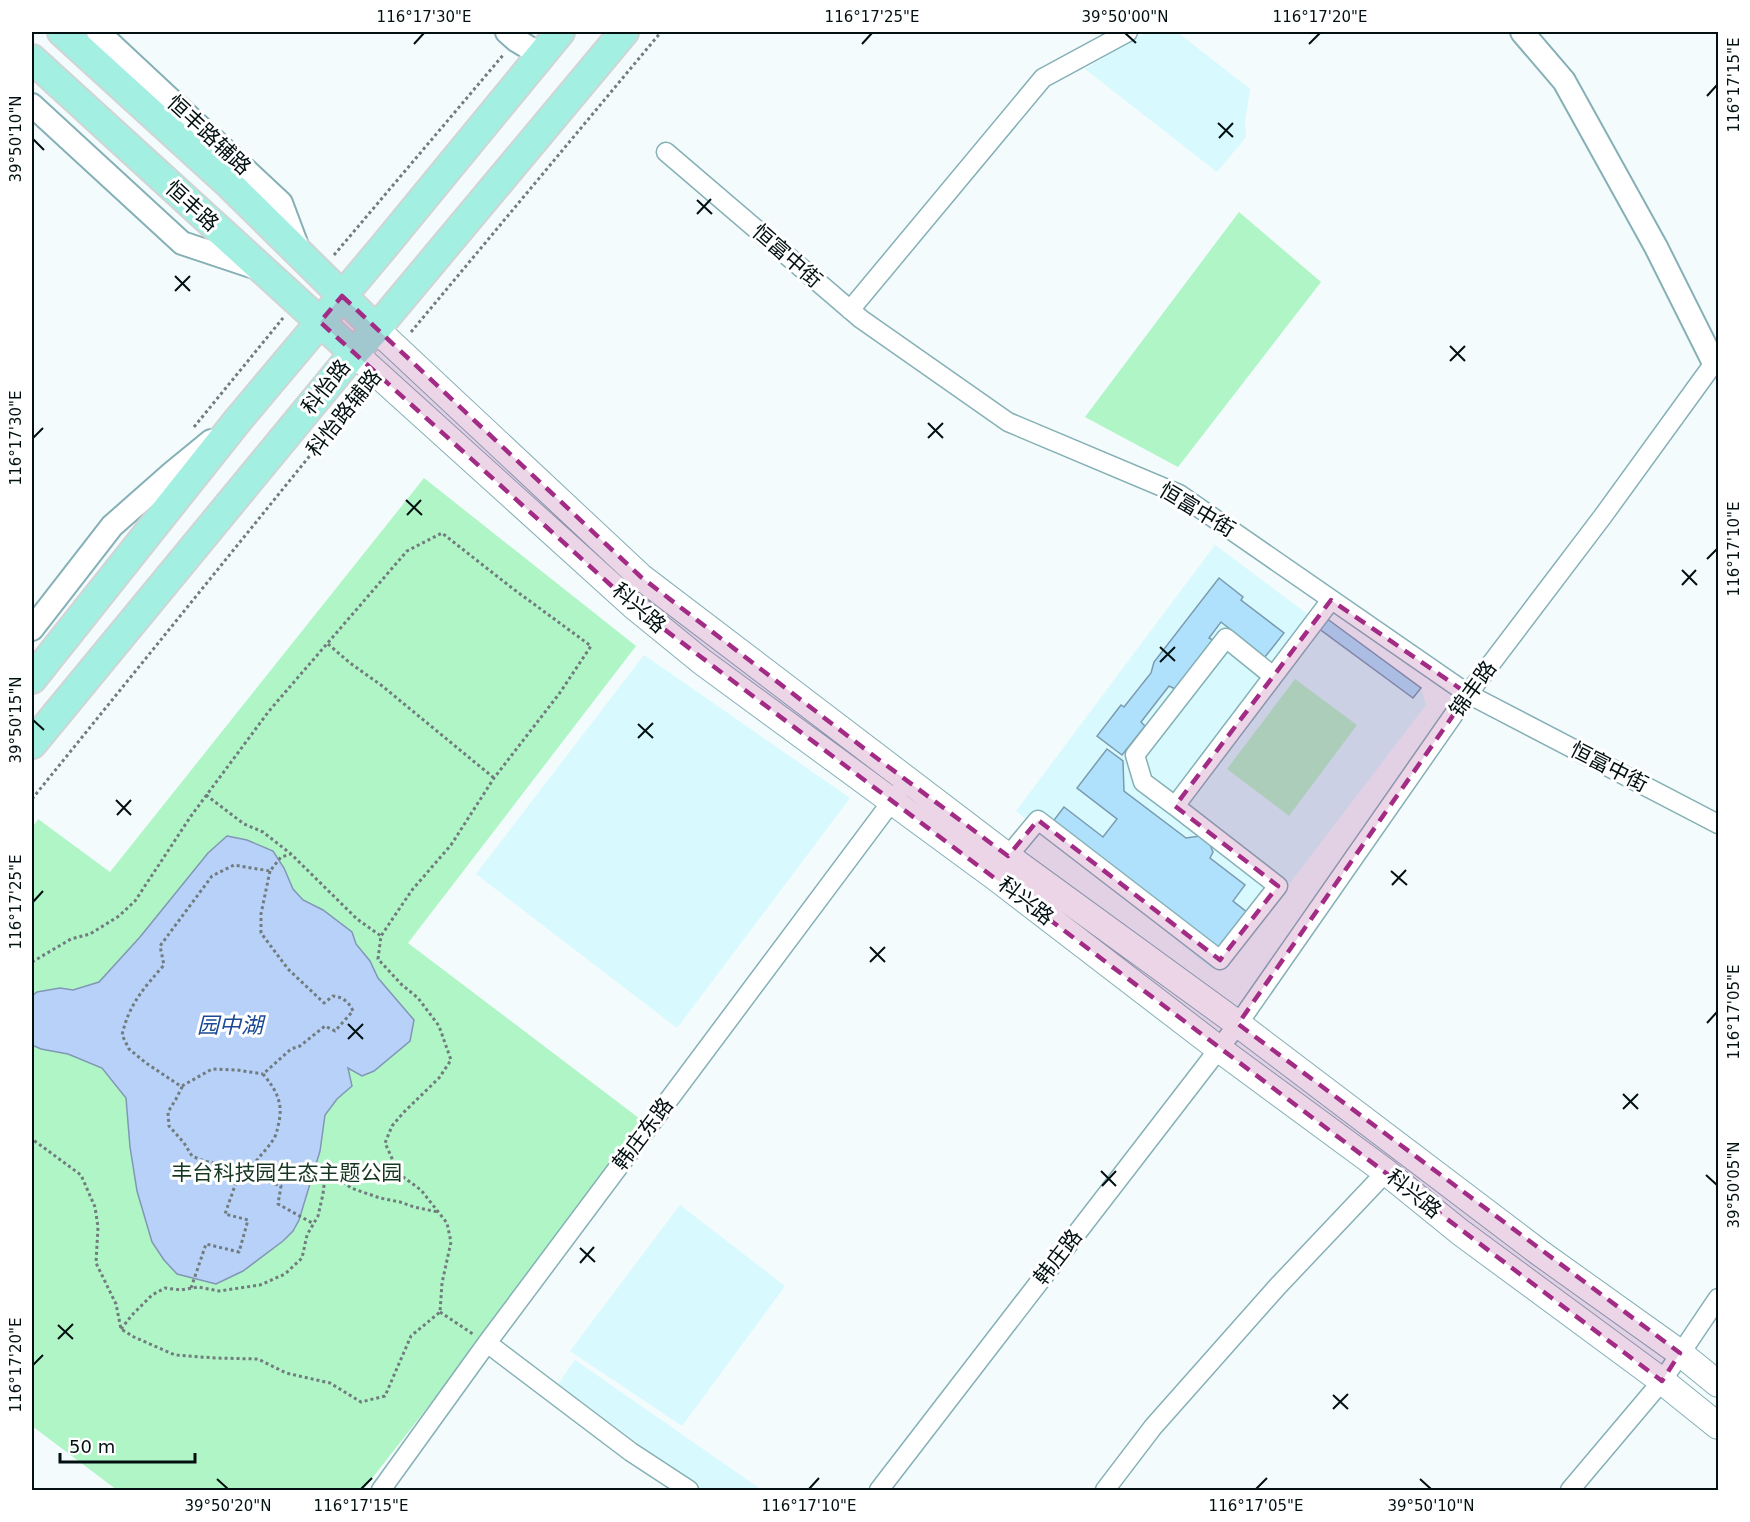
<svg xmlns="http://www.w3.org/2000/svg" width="1750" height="1522" font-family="'DejaVu Sans','Noto Sans SC',sans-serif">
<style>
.built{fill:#d8f9fd}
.green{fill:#b0f5c6}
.water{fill:#b8d1f9;stroke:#8197b4;stroke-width:1.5}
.building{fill:#b0e1fc;stroke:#7a9baf;stroke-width:1.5}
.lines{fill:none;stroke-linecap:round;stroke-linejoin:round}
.minor-casing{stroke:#85b0b6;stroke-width:21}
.tertiary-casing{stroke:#85b0b6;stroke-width:26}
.secondary-casing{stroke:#85b0b6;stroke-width:28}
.primary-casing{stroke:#d1d4d4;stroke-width:32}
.path{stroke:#707c7e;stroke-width:3;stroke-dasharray:3 3;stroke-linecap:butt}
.minor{stroke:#fff;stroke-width:18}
.tertiary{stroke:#fff;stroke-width:22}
.secondary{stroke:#fff;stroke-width:26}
.primary{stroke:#a3efe2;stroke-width:28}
.marked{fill:#a22c85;fill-opacity:0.2;stroke:#a22c85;stroke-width:4.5;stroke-dasharray:12 8;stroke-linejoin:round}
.ticks{fill:none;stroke:#021012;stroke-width:2}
.labels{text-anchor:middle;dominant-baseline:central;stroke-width:6;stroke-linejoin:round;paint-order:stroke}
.street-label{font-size:21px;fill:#021012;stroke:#fff}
.park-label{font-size:21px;fill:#153621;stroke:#fff}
.water-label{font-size:22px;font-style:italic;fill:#1b4995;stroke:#fff}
.neatline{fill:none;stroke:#021012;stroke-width:2}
.ticks-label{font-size:15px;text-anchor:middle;fill:#021012}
</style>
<rect width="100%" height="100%" fill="#f3fbfd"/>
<path class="built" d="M1146,32H1177L1250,89L1245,122L1246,137L1217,172L1085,69Z
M1215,545L1317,621L1322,615L1421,688L1426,705L1226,967L1212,969L1016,811Z
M644,655L850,798L677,1028L476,874Z
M680,1205L785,1286L682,1426L570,1351Z
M575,1360L762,1490H700L558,1384Z"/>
<path class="green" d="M1239,212L1321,282L1178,467L1085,417Z
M424,478L636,646L408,943L648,1125L363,1490H117L32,1426V828L38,819L110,872Z
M1295,679L1357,725L1289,816L1227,769Z"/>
<path class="water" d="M227,836L247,840L273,851L284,868L293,889L303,900L323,910L352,932L356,944L370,961L378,978L414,1020L410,1041L374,1071L362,1076L348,1068L352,1086L337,1099L325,1115L320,1151L299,1220L293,1231L283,1241L243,1271L216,1284L177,1274L164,1260L152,1242L137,1191L130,1147L126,1098L102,1068L68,1054L41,1049L32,1045V996L37,992L60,988L73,990L99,982L140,937L208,853Z"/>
<path class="building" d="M1219,578L1243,597L1241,600L1284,633L1265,657L1221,622L1209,638L1213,640L1175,689L1169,686L1141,722L1145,726L1122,755L1097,736L1121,705L1124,707L1151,673L1154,662Z
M1322,615L1421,688L1413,698L1314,625Z
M1107,749L1123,761L1124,791L1186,838L1200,836L1209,842L1213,852L1210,858L1245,885L1233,901L1248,913L1218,952L1051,824L1064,807L1103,837L1117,819L1077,788Z"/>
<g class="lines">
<defs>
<path id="minor" d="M666,152L861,319L1008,422L1179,494L1468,694L1718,824
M850,310L1043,78L1128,32
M1175,806L1143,782L1135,755L1226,638L1273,676
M1008,856L1038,820L1220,960L1278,886L1175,806L1331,600
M487,1343L631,1452L689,1490
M381,1490L487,1343L898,793
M879,1490L1238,1024L1468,694L1603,516L1714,363L1718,362
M1105,1490L1153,1427L1278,1286L1386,1172
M1570,1490L1662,1381L1718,1298"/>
<path id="tertiary" d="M98,32L281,203L299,251
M507,32L516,40L541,55
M1522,32L1564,81L1656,247L1714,363
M32,105L182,243L257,268
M32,629L112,526L172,473L211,441"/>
<path id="secondary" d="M376,329L641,577L1010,858L1238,1024L1540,1253L1680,1353L1718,1384
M354,353L636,608L701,661L995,877L1219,1049L1386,1172L1460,1232L1662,1381L1718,1426"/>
<path id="primary" d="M62,32L230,185L376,329
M32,59L354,353
M32,679L238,420L381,250L560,32
M32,744L354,353L376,329L624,32"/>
</defs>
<use href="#minor" class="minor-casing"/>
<use href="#tertiary" class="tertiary-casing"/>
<use href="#secondary" class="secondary-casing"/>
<use href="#primary" class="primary-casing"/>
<path class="path" d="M334,255L504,54
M411,332L661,32
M194,427L283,318
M328,644L350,663L381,685L494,778
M206,795L244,824L263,832L291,854L357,919L381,936
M32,799L363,390
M270,871L261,914V933L288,969L324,1003L333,996C343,997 349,1002 353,1011L335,1031L325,1026L300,1046L291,1049L263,1074C277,1091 284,1104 278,1126C277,1131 276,1136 273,1140C267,1149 259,1157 252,1166L243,1169L204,1161L192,1156L184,1143L169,1126L168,1112L176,1099L182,1087L146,1063L129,1049L122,1035C129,1004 144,988 164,965L160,946L212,876L234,865L270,871L281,857L291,854
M32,962L71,939L90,934L119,916L135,901L191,816L269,711L407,551L442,533L512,588L591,646L559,694L494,778L451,845L412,890L381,936L378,959L401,984L418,998L439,1026L451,1060L439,1078L403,1113L392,1126L385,1143L399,1174L421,1190L447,1223L451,1242L442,1283L440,1312L411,1336L385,1396L361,1402L330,1383L286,1373L258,1359L215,1358L175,1355L134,1337L121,1329L116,1304L96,1263L98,1227L95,1207L81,1175L32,1139
M182,1086L212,1069L237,1070L263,1074
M191,1288L206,1244L239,1252L248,1220L225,1214L239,1174L243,1169L251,1176L281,1186L278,1204L314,1224
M440,1312L473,1334
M121,1329L132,1315L152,1295L165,1288L181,1290L198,1287L219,1291L260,1285L285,1274L302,1258L307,1235L318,1216L323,1194L326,1168L351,1188L380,1198L400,1202L414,1207L438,1212"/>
<use href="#minor" class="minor"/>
<use href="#tertiary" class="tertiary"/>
<use href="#secondary" class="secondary"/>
<use href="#primary" class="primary"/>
</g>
<path class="marked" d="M342,296L641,577L870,753L1008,856L1038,820L1220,960L1278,886L1175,806L1331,600L1468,694L1238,1024L1680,1353L1662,1381L636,608L320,322Z"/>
<path class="ticks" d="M1125,33L1136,43M414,44L424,33M862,44L872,33M1309,44L1320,33M1707,96L1717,85M1218,123L1233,137M1219,138L1233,123M33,139L44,150M697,200L712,214M697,214L711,199M175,276L190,291M175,291L190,276M1450,346L1465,361M1450,361L1465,346M928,423L943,438M33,438L43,428M928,438L943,423M406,500L422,515M407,515L421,500M1707,559L1717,549M1682,570L1697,585M1682,585L1696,570M1160,647L1175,661M1160,662L1175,647M33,720L44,730M638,724L653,738M638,738L653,723M116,800L131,815M117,815L131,800M1391,871L1407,885M1392,885L1406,870M33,902L43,891M870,947L885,962M870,962L885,947M1707,1023L1717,1012M348,1024L363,1039M348,1039L363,1024M1623,1094L1638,1109M1623,1109L1638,1094M1101,1171L1116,1186M1706,1175L1717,1185M1102,1186L1116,1171M580,1248L595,1262M580,1263L594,1247M58,1325L73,1339M58,1339L73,1324M33,1365L43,1355M1333,1395L1348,1409M1333,1409L1348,1394M217,1479L228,1489M1420,1479L1431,1489M361,1489L372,1478M809,1489L819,1478M1256,1489L1267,1478"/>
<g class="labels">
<g class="street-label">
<text transform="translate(209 135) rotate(43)">恒丰路辅路</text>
<text transform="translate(192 206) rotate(42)">恒丰路</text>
<text transform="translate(787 256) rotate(41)">恒富中街</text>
<text transform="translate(326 387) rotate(-51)">科怡路</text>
<text transform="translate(344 413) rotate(-51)">科怡路辅路</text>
<text transform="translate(1197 510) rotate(31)">恒富中街</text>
<text transform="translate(639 608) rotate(41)">科兴路</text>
<text transform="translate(1473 689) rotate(-54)">锦丰路</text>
<text transform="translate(1609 767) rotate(27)">恒富中街</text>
<text transform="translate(1026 901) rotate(38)">科兴路</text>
<text transform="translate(643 1134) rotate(-53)">韩庄东路</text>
<text transform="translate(1414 1194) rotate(39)">科兴路</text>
<text transform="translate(1058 1257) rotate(-52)">韩庄路</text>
</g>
<g class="park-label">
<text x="287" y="1173">丰台科技园生态主题公园</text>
</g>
<g class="water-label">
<text x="230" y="1025">园中湖</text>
</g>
</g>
<rect width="1750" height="1522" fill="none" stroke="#ffffff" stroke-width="66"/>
<path d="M60 1453v9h135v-9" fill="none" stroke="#021012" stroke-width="3"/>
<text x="69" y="1453" font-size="18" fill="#021012" stroke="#ffffff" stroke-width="4.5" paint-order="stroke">50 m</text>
<rect x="33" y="33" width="1684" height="1456" class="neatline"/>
<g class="ticks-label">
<text x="424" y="22">116°17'30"E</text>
<text x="872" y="22">116°17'25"E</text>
<text x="1125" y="22">39°50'00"N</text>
<text x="1320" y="22">116°17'20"E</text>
<text transform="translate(1734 85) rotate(-90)" y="5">116°17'15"E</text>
<text transform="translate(16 139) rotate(-90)" y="5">39°50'10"N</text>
<text transform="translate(16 438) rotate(-90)" y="5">116°17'30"E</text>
<text transform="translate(1734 549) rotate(-90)" y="5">116°17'10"E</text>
<text transform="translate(16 720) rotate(-90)" y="5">39°50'15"N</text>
<text transform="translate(16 902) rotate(-90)" y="5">116°17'25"E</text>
<text transform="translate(1734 1012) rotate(-90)" y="5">116°17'05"E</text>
<text transform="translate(1734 1185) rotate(-90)" y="5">39°50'05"N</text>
<text transform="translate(16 1365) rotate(-90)" y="5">116°17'20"E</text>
<text x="228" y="1511">39°50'20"N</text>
<text x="361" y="1511">116°17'15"E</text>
<text x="809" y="1511">116°17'10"E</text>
<text x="1256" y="1511">116°17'05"E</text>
<text x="1431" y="1511">39°50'10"N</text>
</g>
</svg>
